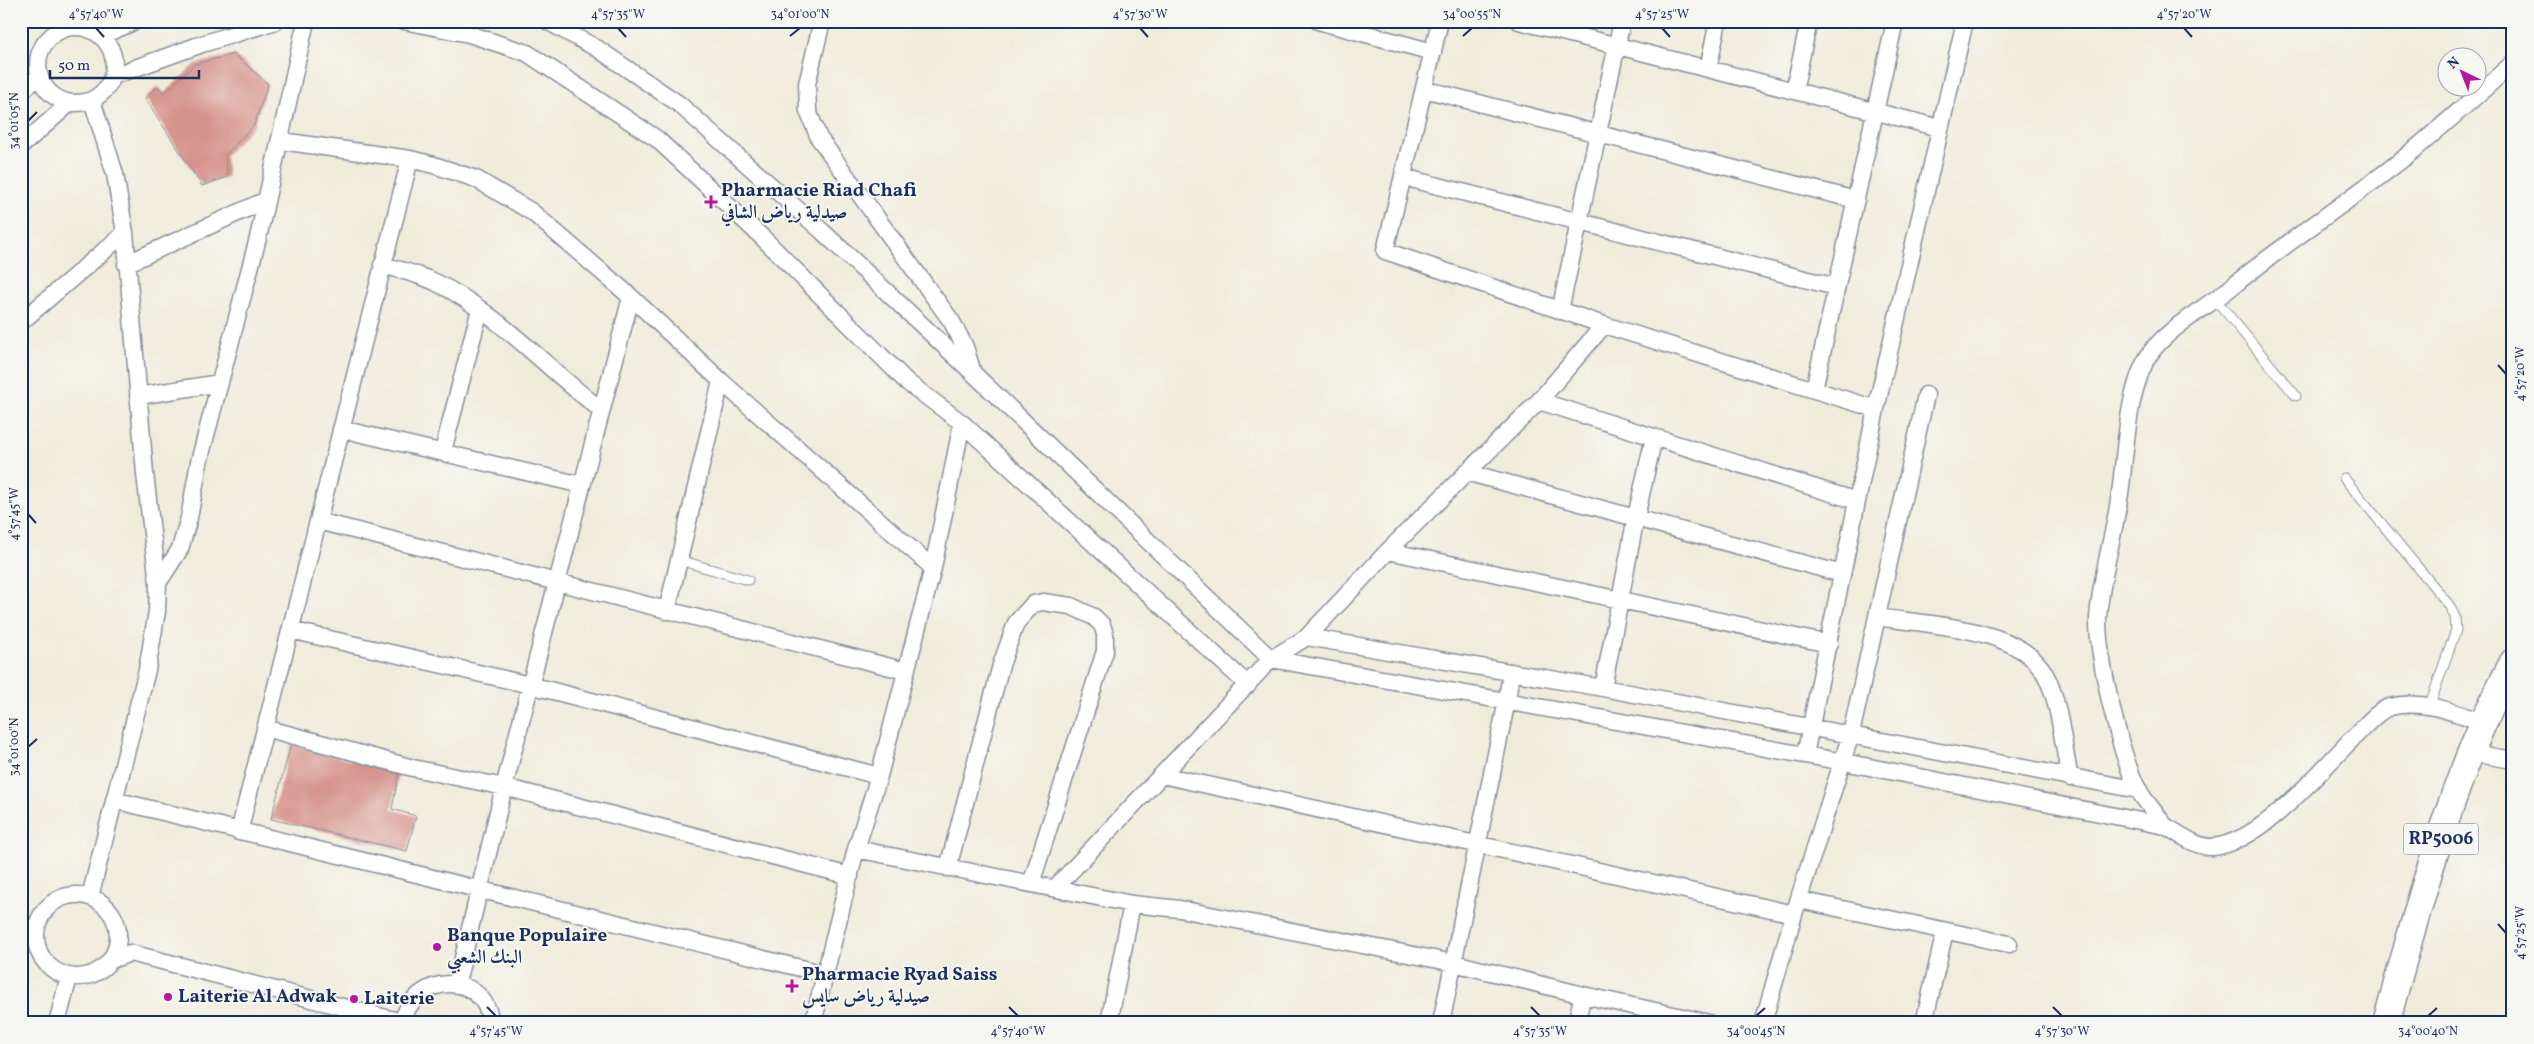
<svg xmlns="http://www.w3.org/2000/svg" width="2534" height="1044" font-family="Vollkorn,Amiri,serif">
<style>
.building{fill:#d6938b}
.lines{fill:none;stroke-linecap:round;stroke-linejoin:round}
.service-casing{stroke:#868e9c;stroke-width:11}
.minor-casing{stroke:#868e9c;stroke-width:19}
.primary-casing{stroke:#868e9c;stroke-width:29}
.service{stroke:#fff;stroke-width:9}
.minor{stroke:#fff;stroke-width:16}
.primary{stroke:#fff;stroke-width:26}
.ticks{fill:none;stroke:#1b2f5e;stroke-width:2}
.poi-dot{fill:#b5179e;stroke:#f6f6f2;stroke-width:2}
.labels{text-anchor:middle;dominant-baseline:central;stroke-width:4;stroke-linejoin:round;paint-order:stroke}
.shield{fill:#f6f6f2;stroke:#5d6b8a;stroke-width:1}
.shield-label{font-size:18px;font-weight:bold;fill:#1b2f5e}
.poi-label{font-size:19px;font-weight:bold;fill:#1b2f5e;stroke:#f6f6f2;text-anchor:start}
.neatline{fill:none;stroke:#1b2f5e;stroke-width:2}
.ticks-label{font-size:12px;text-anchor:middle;fill:#1b2f5e}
</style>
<rect width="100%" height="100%" fill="#f6f6f2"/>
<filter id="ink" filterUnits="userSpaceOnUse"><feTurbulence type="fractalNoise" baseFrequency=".02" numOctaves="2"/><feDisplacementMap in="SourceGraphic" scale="10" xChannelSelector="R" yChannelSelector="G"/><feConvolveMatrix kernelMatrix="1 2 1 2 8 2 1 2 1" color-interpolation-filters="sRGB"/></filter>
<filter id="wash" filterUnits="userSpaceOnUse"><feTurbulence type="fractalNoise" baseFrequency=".0096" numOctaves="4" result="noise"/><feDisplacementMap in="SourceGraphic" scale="20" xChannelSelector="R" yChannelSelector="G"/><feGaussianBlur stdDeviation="1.12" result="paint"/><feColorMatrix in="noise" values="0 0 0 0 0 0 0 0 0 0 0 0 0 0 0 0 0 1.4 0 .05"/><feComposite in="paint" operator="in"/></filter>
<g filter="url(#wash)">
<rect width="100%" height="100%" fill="#f0ecda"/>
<g id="blocks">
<path class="building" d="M234,54L268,84L254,125L225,156L228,177L202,186L145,98L158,86L164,93L195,64Z
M291,744L399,774L392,809L416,816L407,851L271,819Z"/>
</g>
</g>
<g filter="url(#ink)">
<use href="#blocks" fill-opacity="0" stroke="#868e9c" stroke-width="1"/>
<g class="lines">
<defs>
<path id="service" d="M2216,300L2296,396
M2344,478L2449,605L2455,617L2456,630L2429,707
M679,560L748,580"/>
<path id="minor" d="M404,21L469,34L527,53L657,139L763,238L907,382L962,423L1248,685
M547,21L598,49L679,104L823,232L973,373L1271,659L1844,762L2165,826C2178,833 2197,848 2213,847C2262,842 2318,773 2352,739C2362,730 2376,711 2390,707C2421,699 2454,712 2482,722
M822,21L807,84L808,111L819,138L952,322L965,347L973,373
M1318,21L1433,52
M1440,21L1385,251L1604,325L1876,409
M1519,21L1940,128
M38 65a38 38 0 1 1 76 0a38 38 0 1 1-76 0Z
M101,36L136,21
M1708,69L1718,21
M113,76L202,44L276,21
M1424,89L1856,200
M21,91L40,76
M1794,91L1809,21
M281,141L410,159L434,165L476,179L532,212L631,297L721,381L933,568
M21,146L70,103
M1403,177L1836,287
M126,264L266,200
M382,265C400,270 419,274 437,283C498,313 546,368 600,409
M1560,311L1622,21
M21,322L125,233
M1814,390L1895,21
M138,396L220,383
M1539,401L1857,501
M341,429L582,485
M443,451L480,309
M1466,472L1842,574
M318,521L906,671
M1388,551L1829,644
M158,583L180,549L189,518L199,462L258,238L306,21
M667,611L721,381
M1877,617C1925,625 2019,626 2045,674C2060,701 2063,747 2070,778
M290,630L530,685L879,776
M1307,637L1603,688L2139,790
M1603,688L1636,517L1654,437
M265,728L413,768L504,787L850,876
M2471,753L2513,760
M1805,755L1876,409L1965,21
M1162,775L1794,914
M114,800L825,974
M2165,826C2157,814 2146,803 2139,791C2121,759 2097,655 2098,618C2101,574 2116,530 2121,486C2126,445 2128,379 2155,347C2177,322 2209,306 2234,285C2289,240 2348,202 2404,158C2441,128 2477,95 2513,63
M239,832L410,159
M856,849L1132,904L1180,909L1454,963L1583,995L1709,1023
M948,868L1001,665L1016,623L1033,604L1043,602L1071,606L1094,617L1102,625L1105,634V651L1031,884
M1055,888L1271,659L1307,637L1388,551L1539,401L1604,325
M36 936a41 41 0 1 1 82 0a41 41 0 1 1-82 0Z
M90,897L147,670L157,611L158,583L145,474L125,233L115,174L92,100
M1799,900L2009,944
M21,926L36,929
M111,960L130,953L402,1022
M457,983L504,787L631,297
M57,1023L69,977
M402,1023C414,973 484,969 491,1023
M813,1023L856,849L879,776L933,568L962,423
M1109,1023L1132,904
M1441,1023L1507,700L1511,672
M1576,1023L1583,995
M1763,1023L1794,914L1851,734L1926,395
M1924,1023L1945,931"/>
<path id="primary" d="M2386,1023C2420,901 2452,774 2513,662"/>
</defs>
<use href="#service" class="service-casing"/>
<use href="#minor" class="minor-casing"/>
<use href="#primary" class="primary-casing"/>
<use href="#service" class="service"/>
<use href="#minor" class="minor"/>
<use href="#primary" class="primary"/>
</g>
</g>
<path class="ticks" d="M96,28L104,37M618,28L626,37M1140,28L1148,37M1662,28L1670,37M2184,28L2192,37M790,36L800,28M1463,36L1472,28M28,121L37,112M2498,365L2506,374M28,514L36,523M28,747L37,739M2498,924L2506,933M487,1007L496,1016M1009,1007L1018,1016M1531,1007L1540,1016M2053,1007L2062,1016M1756,1016L1765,1008M2428,1016L2437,1008"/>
<g class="poi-dot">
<path d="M708.5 194.5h5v5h5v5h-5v5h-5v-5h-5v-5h5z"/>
<circle cx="437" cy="947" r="5"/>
<path d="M789.5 978.5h5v5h5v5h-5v5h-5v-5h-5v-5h5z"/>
<circle cx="168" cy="997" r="5"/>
<circle cx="354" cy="999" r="5"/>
</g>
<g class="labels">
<rect class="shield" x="2403.5" y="823.5" width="75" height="31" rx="4"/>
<g class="shield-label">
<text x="2441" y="839">RP5006</text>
</g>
<g class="poi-label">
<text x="721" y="191">Pharmacie Riad Chafi<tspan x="721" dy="22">صيدلية رياض الشافي</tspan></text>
<text x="447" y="936">Banque Populaire<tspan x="447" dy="22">البنك الشعبي</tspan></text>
<text x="802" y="975">Pharmacie Ryad Saiss<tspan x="802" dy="22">صيدلية رياض سايس</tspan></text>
<text x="178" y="997">Laiterie Al Adwak</text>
<text x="364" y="999">Laiterie</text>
</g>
</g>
<rect width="2534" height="1044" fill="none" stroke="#f6f6f2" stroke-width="55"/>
<g transform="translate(2462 72) rotate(317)"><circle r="24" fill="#f6f6f2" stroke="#9ea6b7"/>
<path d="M0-4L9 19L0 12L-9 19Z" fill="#b5179e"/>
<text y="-8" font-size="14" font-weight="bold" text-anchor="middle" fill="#1b2f5e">N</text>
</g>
<path d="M50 70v8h149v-8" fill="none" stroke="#1b2f5e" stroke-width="2.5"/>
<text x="58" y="70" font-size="15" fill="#1b2f5e" stroke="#f6f6f2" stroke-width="4" paint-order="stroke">50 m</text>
<rect x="28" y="28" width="2478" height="988" class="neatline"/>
<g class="ticks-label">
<text x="96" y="18">4°57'40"W</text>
<text x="618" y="18">4°57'35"W</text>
<text x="800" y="18">34°01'00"N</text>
<text x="1140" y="18">4°57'30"W</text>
<text x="1472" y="18">34°00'55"N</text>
<text x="1662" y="18">4°57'25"W</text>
<text x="2184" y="18">4°57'20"W</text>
<text transform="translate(14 121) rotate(-90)" y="4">34°01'05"N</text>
<text transform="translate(2520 374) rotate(-90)" y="4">4°57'20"W</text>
<text transform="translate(14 514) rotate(-90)" y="4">4°57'45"W</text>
<text transform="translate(14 747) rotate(-90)" y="4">34°01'00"N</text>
<text transform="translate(2520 933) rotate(-90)" y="4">4°57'25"W</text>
<text x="496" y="1035">4°57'45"W</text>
<text x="1018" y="1035">4°57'40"W</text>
<text x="1540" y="1035">4°57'35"W</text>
<text x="1756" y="1035">34°00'45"N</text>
<text x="2062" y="1035">4°57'30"W</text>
<text x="2428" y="1035">34°00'40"N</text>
</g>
</svg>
